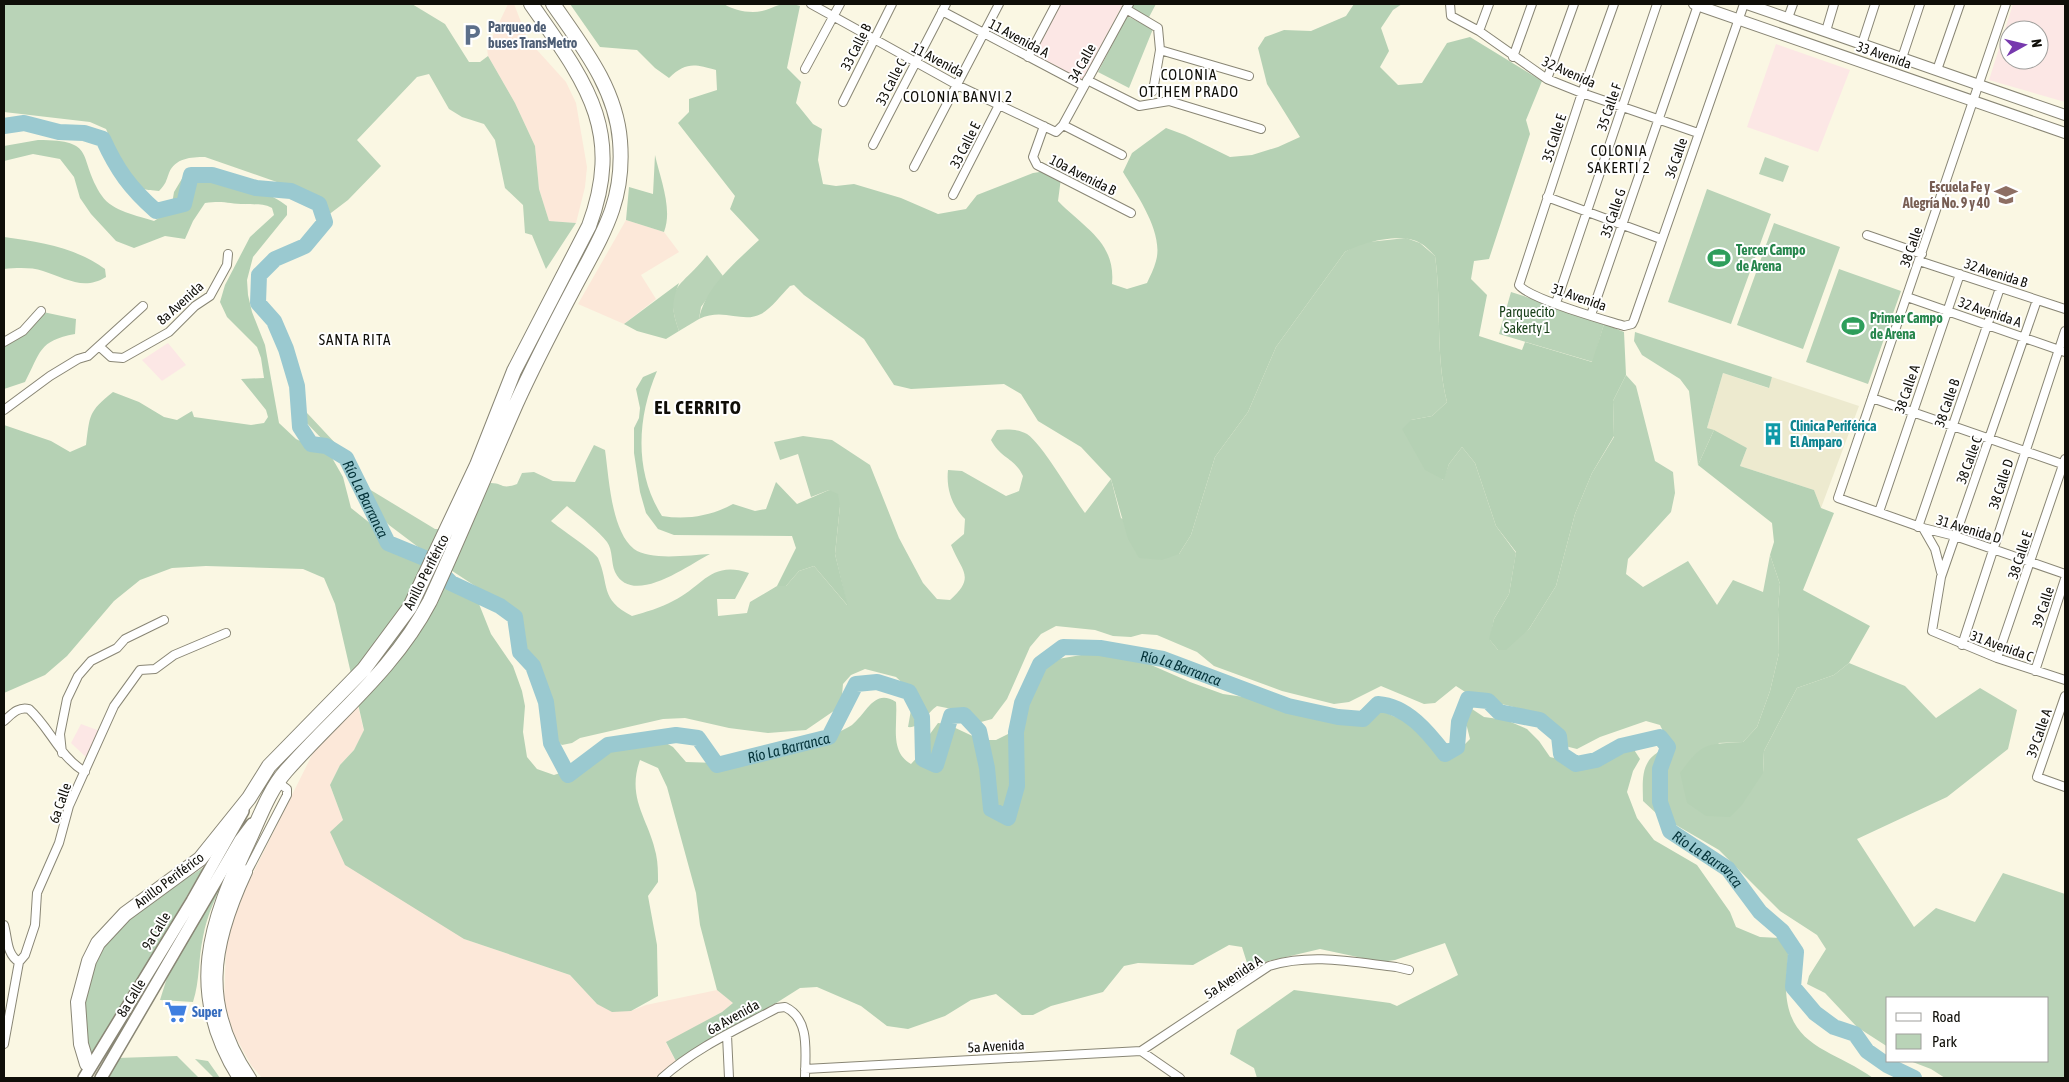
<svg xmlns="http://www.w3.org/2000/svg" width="2069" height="1082" font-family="'Asap Condensed',sans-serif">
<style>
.built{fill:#edeacf}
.industrial{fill:#fce8d9}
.education{fill:#fce7e5;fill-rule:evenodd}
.green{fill:#b9d3b7}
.forest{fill:#b5d1b4}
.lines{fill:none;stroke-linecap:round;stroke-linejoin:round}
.river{stroke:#9ac9d0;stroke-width:16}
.street-casing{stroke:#898675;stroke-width:10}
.secondary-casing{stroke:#898675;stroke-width:12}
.primary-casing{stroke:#898675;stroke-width:14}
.highway-casing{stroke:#898675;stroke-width:16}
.street{stroke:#fff;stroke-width:8}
.secondary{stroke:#fff;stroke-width:10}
.primary{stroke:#fff;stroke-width:11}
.highway{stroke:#fff;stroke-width:14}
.labels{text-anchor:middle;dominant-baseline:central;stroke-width:4;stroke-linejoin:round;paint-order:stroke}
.service-label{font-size:14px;font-weight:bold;fill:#4e5e75;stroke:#fff;text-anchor:start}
.street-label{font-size:14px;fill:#0f0e08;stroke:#fff}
.education-label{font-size:14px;font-weight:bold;fill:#785e54;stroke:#fff;text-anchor:end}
.leisure-label{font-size:14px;font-weight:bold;fill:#27864d;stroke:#fff;text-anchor:start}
.park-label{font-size:14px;fill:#1a411a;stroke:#fff}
.culture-label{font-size:14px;font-weight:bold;fill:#0d838f;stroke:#fff;text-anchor:start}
.shop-label{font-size:14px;font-weight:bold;fill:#366cbe;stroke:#fff;text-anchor:start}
.neighbourhood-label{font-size:15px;letter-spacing:1px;fill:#0f0e08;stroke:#fff}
.water-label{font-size:15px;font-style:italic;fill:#043339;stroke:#fff}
.district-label{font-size:19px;font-weight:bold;letter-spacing:1px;fill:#0f0e08;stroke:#fff}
</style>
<rect width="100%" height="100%" fill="#faf7e3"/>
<path class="built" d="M1723,373L1768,388L1772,377L1859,406L1821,508L1814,490L1740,466L1747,448L1707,428Z"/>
<path class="industrial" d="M508,4H514L528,40L566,82L576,103L587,167L585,187L576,223L549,221L539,189L535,146L515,103L488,56L487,48Z
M626,220L664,232L679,252L641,275L656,299L624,324L578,304Z
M351,677L364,731L354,750L340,765L330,785L343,820L464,939L570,975L597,1004L631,1011L646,1005L717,990L734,1003L722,1012L666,1043L678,1065L655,1078H262L251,1065L234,1034L224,1003L226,947L237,905Z"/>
<path class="education" d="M1060,4H1123L1082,82L1032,55Z
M2013,4H2065V102L1989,80ZM2009,30H2039V60H2009Z
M1776,44L1850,70L1818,152L1747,127Z
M168,343L186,365L162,381L142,360Z
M81,724L100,731L88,759L71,743Z"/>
<path class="green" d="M4,4H412L445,24L469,62H480L488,56L515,103L535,146L539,189L549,221L576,223L546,269L532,235L525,233L523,205L505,188L495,140L484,124L462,117L449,109L429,74L417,77L357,140L381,166L348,200L323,219L322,207L311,194L205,157C191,157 175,158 169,173C166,181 166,184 159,191C153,190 146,191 140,187C126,178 113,144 106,129L90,122L4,112Z
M1133,4H1156L1148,19L1130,8Z
M1127,16L1153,29L1129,88L1098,72Z
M1765,157L1789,166L1783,182L1759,174Z
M1707,189L1771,214L1731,324L1668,302Z
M1774,223L1840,247L1803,349L1737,325Z
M1406,238L1420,243L1435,256C1442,305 1435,354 1447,402L1432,416L1411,420L1443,480L1449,464L1462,447L1475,463L1496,526L1516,553L1509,594L1494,619L1490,640L1498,650L1529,629L1556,586L1575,514L1592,473L1614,437L1613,401L1626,375L1636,386L1655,461L1673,472L1675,493L1671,512L1628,559L1626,574L1643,587L1688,561L1717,605L1733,580L1763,592L1770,555L1780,584L1778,609L1779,653L1770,691L1757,727L1743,742L1718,743L1763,773L1764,751L1797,688L1834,675L1849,663L1905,686L1936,718L1980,688L2017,710L2008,749L1947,797L1857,839L1914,927L1936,908L1975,922L2003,873L2065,894V1078H1945L1931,1069L1910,1061H2048V998H1888V1047L1857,1027L1825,993L1807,984L1809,976L1826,949L1817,935L1780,911L1719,850L1657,814L1643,801C1643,789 1641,773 1648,762C1654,752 1660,755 1667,739L1660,725L1646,721L1600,737L1577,749L1565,746L1554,728L1542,715L1506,705L1479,701L1456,686L1435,703L1424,704L1381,686L1349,702L1334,704L1282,691L1214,666L1197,652L1157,635L1142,634L1131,637L1113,636L1095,630L1056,626L1041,634L1030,647L1007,699L992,719L981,722L957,710L937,706C928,712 919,729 908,727L912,704L908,688L896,677L865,669L851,675L843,684L841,706L806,730L768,733L729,728L685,718L663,719L580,738L572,743L562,745L550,736L543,724L534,666L511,614L501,603L434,559L389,525L365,502L343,461L301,417L293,398L352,461L369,489L435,529H449C458,516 475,484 491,483C503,483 501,490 517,484L522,473L534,472L553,481L575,482L594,445L605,450C609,477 611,531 634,549C650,561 690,555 710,554C687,566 632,607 615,572C611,563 613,550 607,542C599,531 578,515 567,506L551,521C559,528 594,551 598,558C610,585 599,599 632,616C646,612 660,608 673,601C703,587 710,560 749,573L735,599H717L718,616L747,613L750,602L777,586H786L799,571L814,566L847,605L835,554L840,506L829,490L811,497L798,454L780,460L774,442L803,436L832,440L870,465L899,538L923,583L937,599L950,600C976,577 962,572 951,545L964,534L965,519C952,506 946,489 948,470L962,471L1006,496L1019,491L1023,476C1015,458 1001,459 991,440L997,430C1007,429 1018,429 1027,434C1043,445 1072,496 1085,513L1111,479L1121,518L1179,554L1191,535L1215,457L1248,412L1276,347L1345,252L1359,243Z
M707,255L723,276L701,307L699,319L679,331C662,284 683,287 707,255Z
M1839,269L1901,291L1868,384L1806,362Z
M1511,292L1576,313L1587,319L1604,324L1593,362L1499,334Z
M1635,332L1772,377L1769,388L1723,373L1707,428L1714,430L1698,465L1689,391L1680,379L1642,355L1634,341Z
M204,867L92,1057L84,1037L82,1011L99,950L127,917Z
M227,872C218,893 207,914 203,937C198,960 200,980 193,1002L160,1000L171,965Z
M177,1056L199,1078H105L117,1058Z
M195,1059L208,1061L220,1078H214Z"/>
<path class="forest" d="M570,4H724C733,10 750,14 762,11C777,7 782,0 800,6L787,68L801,82L796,103L813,124L822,129L818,160L823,184L836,186L854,184L901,198L938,214L966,209L977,195L1033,173L1053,170L1061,178L1058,201C1084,228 1116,242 1112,284L1127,289L1147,283C1150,276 1154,269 1156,261C1164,233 1137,195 1123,172L1132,153L1166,128L1185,135L1230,157L1252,155L1278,147L1300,137L1267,84L1258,48L1265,37L1284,30L1311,31L1346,16L1354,4H1402L1393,10L1381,28L1389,51L1380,67L1398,85L1422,83L1447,43L1470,37L1542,81L1526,120L1530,134L1489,259L1474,261L1471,279L1487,295L1479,336L1522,350L1525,342L1592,362L1604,324L1624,332L1626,375L1613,401L1614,436L1592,473L1575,514L1556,586L1529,629L1506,650H1498L1489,639L1494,619L1509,594L1516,552L1496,526L1475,463L1462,447L1449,464L1444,480L1425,470L1402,429L1411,420L1432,416L1447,402C1435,354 1442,305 1435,256C1431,252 1426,246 1420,243C1402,232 1362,242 1345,252L1276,347L1248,412L1215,457L1191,535L1179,554L1162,560L1139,558L1128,539L1111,479L1081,447L1038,421L1021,394L1004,384L911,389L894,385L864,339L804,295L794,285L790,286C781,295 771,309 761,314C742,324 724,307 699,319C705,287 736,262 759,240L730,209L735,196L678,123L689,112V99L717,90L716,70C694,64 686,62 669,78L655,68L637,50L600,47Z
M38,140C99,140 76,157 102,196C112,211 138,216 154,221L171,210L174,192L183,177C189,176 196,173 203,173C222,172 272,194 287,206V215L253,257L247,280L248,295L252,312L265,345L279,423L296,439L331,456L343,477L351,508L435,575L477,599L491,634L513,666L522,691L525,706L523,732L527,757L537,769L554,775L578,767L598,752L625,747L641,739H659L673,747L686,762L718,763L837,733C842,730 848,728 852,725C867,713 874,688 896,702C898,724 889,752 911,764L923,751L927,738L938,723L947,724L981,740H996L1010,733L1031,687L1052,660L1087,654L1133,657L1190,682L1223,694L1251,698L1318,717L1344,722L1364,710H1380L1413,725L1423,739L1447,749L1459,750L1470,739L1467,727L1455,711L1461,708L1472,709L1484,717L1506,720L1527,729L1539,741L1550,757L1562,760L1631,745L1640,759L1633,771L1627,792L1637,818L1654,840L1697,865L1730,912L1736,927L1760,937L1780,938L1788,943C1789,958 1786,974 1786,989C1788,1048 1833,1049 1873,1078H1257L1254,1068L1230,1054L1237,1030L1294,990L1390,1003L1397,1006L1458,975L1445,943L1395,960L1381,962L1320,949L1248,966L1242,947L1229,945L1193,965L1138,963L1124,966L1103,992L1051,1006L1033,1015H1022L996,994L971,1000L945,1016L908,1029L887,1026L861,1006L817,987L800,988L678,1065L666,1042L722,1012L733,1003L717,990L700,925L696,893L667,787L658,768L640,760C626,799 649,819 656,854C658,863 658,873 658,882L648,896L657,945L658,996L631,1011L612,1012L597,1004L570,975L464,939L345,865L330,832L343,820L330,785L340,765L354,750L364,730L335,604L324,578L303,569L206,566L172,568L140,580L114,601L67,656L45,675L4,693V425L51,441L70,452L86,445C90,415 88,412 113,392L139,402L164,417L177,420L192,411L194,417L251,425L264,423L268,417L266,410L241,379L264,378L261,358L257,347L227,317L220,302L225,285L250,237L274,215L272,208C262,203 256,205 245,204C229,204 224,200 205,203L193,221L185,239L165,236L134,248L116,241L91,214L80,198L74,177L60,159L33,154L4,161V146Z
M655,155C660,178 673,209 664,232L626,220L629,187L653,194Z
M4,237C41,242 74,247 105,269L106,277C83,291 66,278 43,271C31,267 16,268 4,269Z
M679,283C671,304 672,310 679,331L666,339L637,331L624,324Z
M43,312L76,319L75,334C38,341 41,352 25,382L4,389V343Z
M657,371C637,418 634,472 662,516C687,520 711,516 733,504L755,511L766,509L776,482L797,504L829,490L838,494L840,506L835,554L848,606L814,566L799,571L786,586H777L796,548L792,536L674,535L658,529L646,513L640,492L634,453V428L639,418L640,408L636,389L643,377Z
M1714,430L1747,448L1740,466L1814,490L1821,508L1834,513L1803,590L1870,626L1849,663L1834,675L1797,688L1764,751L1763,773L1742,805L1730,817L1706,816L1687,803L1680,773C1702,743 1705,744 1743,742L1757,727L1770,691L1779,653L1778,609L1780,584L1770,555L1774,542L1772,523L1698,465Z"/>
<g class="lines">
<path class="river" id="s1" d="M4,126L24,123L59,132L84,133L103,139C117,170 130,188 156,211L184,204L191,175H212L256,188L291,191L319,204L325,222L305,246L275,259L259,275L258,303L274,321L286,349L297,386L300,427L311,444L326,446L346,458L388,543L427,559L451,583L500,606L515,617L520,652L533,666L546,702L551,743L568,775L608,745L676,735L698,738L717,765L829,737L856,684L877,682L909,692L922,717L923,759L936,765L951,716L964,715L979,731L987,768L991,809L1008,818L1017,786L1016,732L1022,703L1040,664L1063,647L1100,648L1163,659L1288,706L1338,717L1363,719L1378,704C1407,706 1428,732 1445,754L1457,747L1459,722L1468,699L1488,701L1499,712L1540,720L1559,736L1561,754L1576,764L1596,760L1621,746L1660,737L1668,747L1660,769V802L1670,831L1728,869L1760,912L1782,931L1796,952L1793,987L1815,1013L1834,1027L1855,1034L1867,1051L1887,1065L1914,1078"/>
<defs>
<path id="street" d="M811,4L957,85L1056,132L1063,125L1129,4
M1450,4L1451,16L1479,31L1547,79L1582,93L1698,133
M1614,4L1582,93L1519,285C1529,299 1605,320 1624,326L1632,324L1634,320L1744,4
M2006,4L1838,498L1923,528L1955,536L2065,574
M1126,9L1158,28L1160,50L1153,91
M942,11L1084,86
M1788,18L1793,4
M1479,31L1489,4
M1826,31L1834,4
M1862,44L1875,4
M1160,50L1249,76
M1028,57L1056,4
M1513,57L1532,4
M1902,58L1920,4
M805,69L840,4
M1937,70L1960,4
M1547,79L1574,4
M1087,80L1139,106L1169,101L1261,129
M843,102L892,4
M1063,125L1122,155
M1044,126L1033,157L1037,165L1131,213
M873,145L946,4
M914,167L999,4
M953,195L999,105
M1547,197L1661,239
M1867,235L1922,254
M1919,261L2065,309
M1907,297L2065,352
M2037,300L1941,577L1932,631L1997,658L2065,680
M1556,303L1657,4
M1591,315L1698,5
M4,342L23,331L41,311
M100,347L111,357L123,358L169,332L195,306L210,296L227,265L228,254
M1872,398L2065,465
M4,410L50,376L78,359L88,356L143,306
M1879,512L1960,274
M1918,527L2000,288
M1923,528L1935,549L1941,572
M1962,645L2065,331
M1997,658L2065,459
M2035,671L2065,579
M2065,696L2037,777L2065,787
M4,721C11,715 18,706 29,709C50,728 59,756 85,772
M62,753L60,734L67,699L78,676L91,661L117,648L125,639L164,620
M247,872L287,795V789L279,783
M4,925C8,938 6,954 19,962
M727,1035L729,1078
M4,1044L19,962L25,955L35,925L37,893L59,843L69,806L114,706L140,670L155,669L174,655L226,633
M1141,1051L1269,966C1311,953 1353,962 1396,967L1409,970
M805,1069L1141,1051L1180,1078
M662,1078C695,1048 738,1029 777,1008L785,1007C811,1019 805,1054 805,1078"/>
<path id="secondary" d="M1694,4L2065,133
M1747,4L2065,115
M237,866L247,872C212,947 202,1006 251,1078"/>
<path id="primary" d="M84,1078L192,901L243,811
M101,1078L240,840L252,824"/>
<path id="highway" d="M87,1064L81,1044L78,1002L89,961L98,943L125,914L200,859L249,798L269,766L364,669L410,607L477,465L514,371L589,226C625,129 584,80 531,4
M240,1078C185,991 210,923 250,838C260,816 270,789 286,771C336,714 394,670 430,601C460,536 487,470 516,404C534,364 555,324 575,286C602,235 625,202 620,141C616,88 582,46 553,4"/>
</defs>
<use href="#street" class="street-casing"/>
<use href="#secondary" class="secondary-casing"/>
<use href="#primary" class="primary-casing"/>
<use href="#highway" class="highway-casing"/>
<use href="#street" class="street"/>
<use href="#secondary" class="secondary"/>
<use href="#primary" class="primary"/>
<use href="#highway" class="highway"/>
</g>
<defs>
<symbol id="parking-bare" viewBox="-9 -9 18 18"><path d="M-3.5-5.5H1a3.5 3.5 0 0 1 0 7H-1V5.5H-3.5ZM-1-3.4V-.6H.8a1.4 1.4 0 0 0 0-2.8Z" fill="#5c6f8a" stroke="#fff" stroke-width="2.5" paint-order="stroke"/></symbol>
<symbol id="school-bare" viewBox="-9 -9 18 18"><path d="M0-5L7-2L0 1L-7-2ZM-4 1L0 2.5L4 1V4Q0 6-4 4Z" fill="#8d6e63" stroke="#fff" stroke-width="2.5" paint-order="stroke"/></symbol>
<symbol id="stadium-bare" viewBox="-9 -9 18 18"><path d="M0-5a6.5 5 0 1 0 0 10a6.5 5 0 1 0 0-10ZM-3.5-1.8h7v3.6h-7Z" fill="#2e9e5b" stroke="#fff" stroke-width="2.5" paint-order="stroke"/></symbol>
<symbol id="building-bare" viewBox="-9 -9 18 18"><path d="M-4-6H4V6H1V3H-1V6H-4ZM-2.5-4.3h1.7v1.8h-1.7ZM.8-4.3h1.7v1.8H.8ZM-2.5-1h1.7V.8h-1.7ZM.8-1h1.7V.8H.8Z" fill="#0f9aa8" stroke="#fff" stroke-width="2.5" paint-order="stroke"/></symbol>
<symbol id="supermarket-bare" viewBox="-9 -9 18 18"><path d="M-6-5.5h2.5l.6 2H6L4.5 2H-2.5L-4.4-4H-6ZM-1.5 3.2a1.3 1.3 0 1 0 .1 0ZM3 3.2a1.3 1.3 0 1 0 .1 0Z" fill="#3f7fe0" stroke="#fff" stroke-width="2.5" paint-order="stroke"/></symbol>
</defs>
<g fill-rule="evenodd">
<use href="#parking-bare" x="456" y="19" width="32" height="32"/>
<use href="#school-bare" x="1990" y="179" width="32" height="32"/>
<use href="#stadium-bare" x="1703" y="242" width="32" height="32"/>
<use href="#stadium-bare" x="1837" y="310" width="32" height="32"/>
<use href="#building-bare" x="1757" y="418" width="32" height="32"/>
<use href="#supermarket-bare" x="160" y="996" width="32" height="32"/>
</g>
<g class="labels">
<g class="service-label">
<text x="488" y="27">Parqueo de<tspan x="488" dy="16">buses TransMetro</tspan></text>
</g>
<g class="street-label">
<text transform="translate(1019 38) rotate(28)">11 Avenida A</text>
<text transform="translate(856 47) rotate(-63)">33 Calle B</text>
<text transform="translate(1884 55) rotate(19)">33 Avenida</text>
<text transform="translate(938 60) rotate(28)">11 Avenida</text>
<text transform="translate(1082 63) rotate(-61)">34 Calle</text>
<text transform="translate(1569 72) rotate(24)">32 Avenida</text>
<text transform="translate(891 82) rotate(-63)">33 Calle C</text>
<text transform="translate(1609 107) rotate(-71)">35 Calle F</text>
<text transform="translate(1554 138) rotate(-72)">35 Calle E</text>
<text transform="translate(965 145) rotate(-63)">33 Calle E</text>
<text transform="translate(1676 158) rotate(-71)">36 Calle</text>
<text transform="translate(1083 175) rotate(27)">10a Avenida B</text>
<text transform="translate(1613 213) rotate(-71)">35 Calle G</text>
<text transform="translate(1911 247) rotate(-71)">38 Calle</text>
<text transform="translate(1996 273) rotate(18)">32 Avenida B</text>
<text transform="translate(1579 297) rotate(19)">31 Avenida</text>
<text transform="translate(180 303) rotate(-42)">8a Avenida</text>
<text transform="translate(1990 312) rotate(19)">32 Avenida A</text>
<text transform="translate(1907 389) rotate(-71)">38 Calle A</text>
<text transform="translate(1947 403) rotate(-71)">38 Calle B</text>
<text transform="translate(1969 460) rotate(-70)">38 Calle C</text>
<text transform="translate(2001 484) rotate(-72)">38 Calle D</text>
<text transform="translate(1969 529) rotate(17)">31 Avenida D</text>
<text transform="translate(2020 555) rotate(-72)">38 Calle E</text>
<text transform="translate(426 572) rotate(-63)">Anillo Periférico</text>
<text transform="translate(2043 607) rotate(-72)">39 Calle</text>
<text transform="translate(2002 646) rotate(20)">31 Avenida C</text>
<text transform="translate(2039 733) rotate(-71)">39 Calle A</text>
<text transform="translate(60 803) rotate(-71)">6a Calle</text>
<text transform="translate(169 880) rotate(-37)">Anillo Periférico</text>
<text transform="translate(156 931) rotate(-59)">9a Calle</text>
<text transform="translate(1233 977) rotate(-34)">5a Avenida A</text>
<text transform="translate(131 998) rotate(-59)">8a Calle</text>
<text transform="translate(733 1017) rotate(-29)">6a Avenida</text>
<text transform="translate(996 1046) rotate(-3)">5a Avenida</text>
</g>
<g class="education-label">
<text x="1990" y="187">Escuela Fe y<tspan x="1990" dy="16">Alegría No. 9 y 40</tspan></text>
</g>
<g class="leisure-label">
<text x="1736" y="250">Tercer Campo<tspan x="1736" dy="16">de Arena</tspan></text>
<text x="1870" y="318">Primer Campo<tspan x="1870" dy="16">de Arena</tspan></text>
</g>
<g class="park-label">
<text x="1527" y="312">Parquecito<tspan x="1527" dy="16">Sakerty 1</tspan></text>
</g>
<g class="culture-label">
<text x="1790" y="426">Clinica Periférica<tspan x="1790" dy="16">El Amparo</tspan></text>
</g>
<g class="shop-label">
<text x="192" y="1012">Super</text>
</g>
<g class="neighbourhood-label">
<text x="1189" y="74">COLONIA<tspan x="1189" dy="17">OTTHEM PRADO</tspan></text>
<text x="958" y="96">COLONIA BANVI 2</text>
<text x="1619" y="150">COLONIA<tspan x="1619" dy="17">SAKERTI 2</tspan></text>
<text x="355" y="339">SANTA RITA</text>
</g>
<g class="water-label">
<text stroke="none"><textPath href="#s1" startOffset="755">Río La Barranca</textPath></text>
<text stroke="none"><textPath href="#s1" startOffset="2105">Río La Barranca</textPath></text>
<text stroke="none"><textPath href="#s1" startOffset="1371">Río La Barranca</textPath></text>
<text stroke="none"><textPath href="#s1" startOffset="2841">Río La Barranca</textPath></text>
</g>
<g class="district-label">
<text x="698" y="407">EL CERRITO</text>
</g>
</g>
<rect width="2069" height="1082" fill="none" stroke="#0f0e08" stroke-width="10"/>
<rect x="1886" y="997" width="162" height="65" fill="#ffffff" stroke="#9f9f9c"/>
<rect x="1896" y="1013" width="25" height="8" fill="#ffffff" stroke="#9f9f9c"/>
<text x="1932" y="1022" font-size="15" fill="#0f0e08">Road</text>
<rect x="1896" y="1034" width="25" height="15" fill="#b9d3b7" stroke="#9f9f9c"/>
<text x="1932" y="1047" font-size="15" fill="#0f0e08">Park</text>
<g transform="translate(2024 45) rotate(82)"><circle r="24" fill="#ffffff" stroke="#9f9f9c"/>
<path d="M0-4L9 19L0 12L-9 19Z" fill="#7739ae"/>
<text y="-8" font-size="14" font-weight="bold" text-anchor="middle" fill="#0f0e08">N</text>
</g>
</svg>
